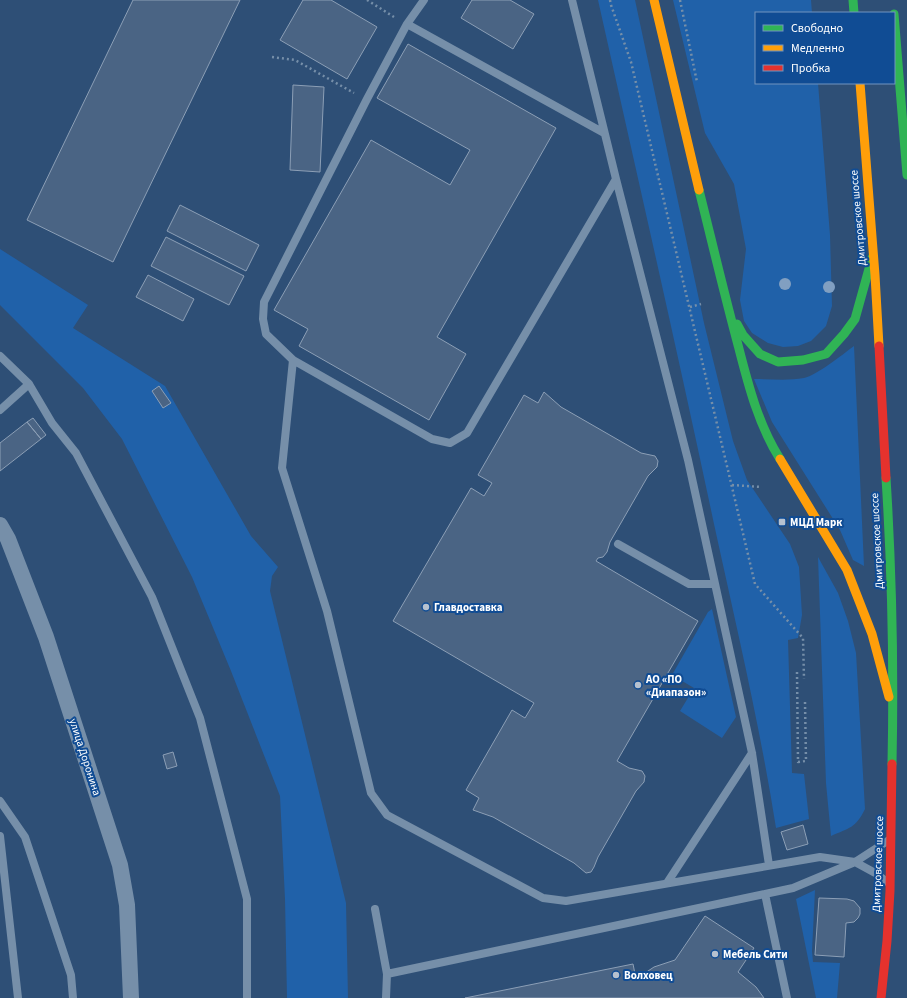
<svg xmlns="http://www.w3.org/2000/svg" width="907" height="998" font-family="'Source Sans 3',sans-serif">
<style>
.green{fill:#2061a9}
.building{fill:#4a6484;stroke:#8c9fb6}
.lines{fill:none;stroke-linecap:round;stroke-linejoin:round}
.path{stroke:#768fa9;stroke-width:2.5;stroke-dasharray:2 3;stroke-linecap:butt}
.lane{stroke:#768fa9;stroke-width:8}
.street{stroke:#768fa9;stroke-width:16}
.fast{stroke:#30b455;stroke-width:9}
.slow{stroke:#ff9f0a;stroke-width:9}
.jam{stroke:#e5322d;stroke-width:9}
.tree{fill:#819fc1}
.poi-dot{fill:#b6c1cf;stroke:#104c94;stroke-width:1.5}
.labels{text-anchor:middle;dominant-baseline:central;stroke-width:4;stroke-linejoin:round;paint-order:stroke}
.street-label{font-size:11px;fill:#fff;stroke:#104c94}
.poi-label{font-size:11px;font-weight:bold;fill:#fff;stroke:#104c94;text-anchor:start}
</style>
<rect width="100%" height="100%" fill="#2e4f76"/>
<path class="green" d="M598,0H635L704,323L733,441L747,480L790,544L799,567L802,615L798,638L788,640L792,773L804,774L809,819L776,828C760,726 736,625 714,524C677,349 637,175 598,0Z
M673,0H811L812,13H756V83H818L830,235L832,306L826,326L811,341L798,346L783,347L768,343L752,333L744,321L740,300L746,249L734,184L705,133Z
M0,249L88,305L73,328L165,386L251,536L278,567L272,576L270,591L346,903L348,998H287L285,899L280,796L231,671L192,577L122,439L83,388L0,305Z
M854,346L864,566L853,560L840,530L772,422L754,379C770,379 788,381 804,378C817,375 842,355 854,346Z
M818,557L838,593L848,621L856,653L865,809C856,828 849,828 831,836L826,783Z
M712,609L736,717L722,738L680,711L694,688L672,675L708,612Z
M815,890L812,951L813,962L840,963L837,998H816L796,899Z"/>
<path class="building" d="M133,0H240L113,262L27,220Z
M303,0H331L377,27L347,79L280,40Z
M472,0H510L534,14L513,49L461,18Z
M408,44L556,128L437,337L466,354L429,420L299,346L308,329L274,310L371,140L450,185L470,150L377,98Z
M293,85L324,87L320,172L290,170Z
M180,205L259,245L246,271L167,231Z
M166,237L244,276L229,305L151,266Z
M148,275L194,299L183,321L136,297Z
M159,386L171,403L163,408L152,391Z
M544,392L561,407L641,453L655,456L658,461L657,467L648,476L610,542L607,552L603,557L598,558L596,561L698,621L617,761L629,768L642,771L645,776L644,782L636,791L598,857L594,867L591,872L586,873L574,863L493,817L473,810L479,798L466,790L512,710L525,718L534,703L393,621L471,488L484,496L492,483L478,475L524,395L538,403Z
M33,418L46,435L41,439L27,422Z
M27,422L41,439L0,471V443Z
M173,752L177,766L167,769L163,755Z
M803,825L808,844L787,850L781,832Z
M819,898L847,899L854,901L860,908V914L858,918L854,922L846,923L844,957L815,955Z
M705,916L754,948L738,972L756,987L764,998H465L633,964L636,979L654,967L675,960Z"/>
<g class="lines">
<path class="path" d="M367,0L394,17
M610,0L611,5L631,62L755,584L803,638L804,679
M680,0L697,82
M272,57L295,60L354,93
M690,307L701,304
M732,485L761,487
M797,672L798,762L806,761L805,702"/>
<path class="lane" d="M424,0L407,24L367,99L264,302L263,319L266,334L293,360L282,468L327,611L371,793L387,815L543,898L566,901L820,857L855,862L877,874L887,882
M407,24L604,133
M616,179L688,460L752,753L769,865
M0,356L29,384
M293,360L432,439L450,443L467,433L616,179L572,0
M0,410L29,384L52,423L76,453L152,597L200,718L247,899V998
M618,544L689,584H714
M0,801L25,837L71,975L73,998
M0,836L18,998
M667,883L752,753
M765,894L787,998
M375,909L387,974
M386,998L387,974L793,888L855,862L889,840"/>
<path class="street" d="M0,525L8,539L46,637L120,865L127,905L131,998"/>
<path class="fast" d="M853,0L854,13
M894,14L907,175
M699,190C712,242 724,293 738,345C748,384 758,424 780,459
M737,324L743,335L760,354L778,362L803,360L826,354L844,334L855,319L872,258
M886,478C892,573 894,669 892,764"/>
<path class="slow" d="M654,0L699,190
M860,83L875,275L879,346
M780,459L847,570L872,634L889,697"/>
<path class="jam" d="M879,346L886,478
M881,998L887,941L890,891L892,764"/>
</g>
<g class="tree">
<circle cx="785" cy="284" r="6"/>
<circle cx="829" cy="287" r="6"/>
</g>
<g class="poi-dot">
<rect x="778" y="518" width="8" height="8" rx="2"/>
<circle cx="426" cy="607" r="4"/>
<circle cx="638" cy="685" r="4"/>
<circle cx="715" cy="954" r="4"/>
<circle cx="616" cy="975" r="4"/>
</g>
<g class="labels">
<g class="street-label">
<text transform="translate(858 218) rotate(-95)">Дмитровское шоссе</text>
<text transform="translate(877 541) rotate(-93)">Дмитровское шоссе</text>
<text transform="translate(85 757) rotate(72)">улица Доронина</text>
<text transform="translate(878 864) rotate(-88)">Дмитровское шоссе</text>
</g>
<g class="poi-label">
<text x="790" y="522">МЦД Марк</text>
<text x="434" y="607">Главдоставка</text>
<text x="646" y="679">АО «ПО<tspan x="646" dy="13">«Диапазон»</tspan></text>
<text x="723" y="954">Мебель Сити</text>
<text x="624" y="975">Волховец</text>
</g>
</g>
<rect x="755" y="12" width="140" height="72" fill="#104c94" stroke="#7094bf"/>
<rect x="763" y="25" width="20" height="6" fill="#30b455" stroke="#7094bf"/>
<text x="791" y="32" font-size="12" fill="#ffffff">Свободно</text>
<rect x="763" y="45" width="20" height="6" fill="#ff9f0a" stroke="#7094bf"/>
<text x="791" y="52" font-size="12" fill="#ffffff">Медленно</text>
<rect x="763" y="65" width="20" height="6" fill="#e5322d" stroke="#7094bf"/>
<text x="791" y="72" font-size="12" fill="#ffffff">Пробка</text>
</svg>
